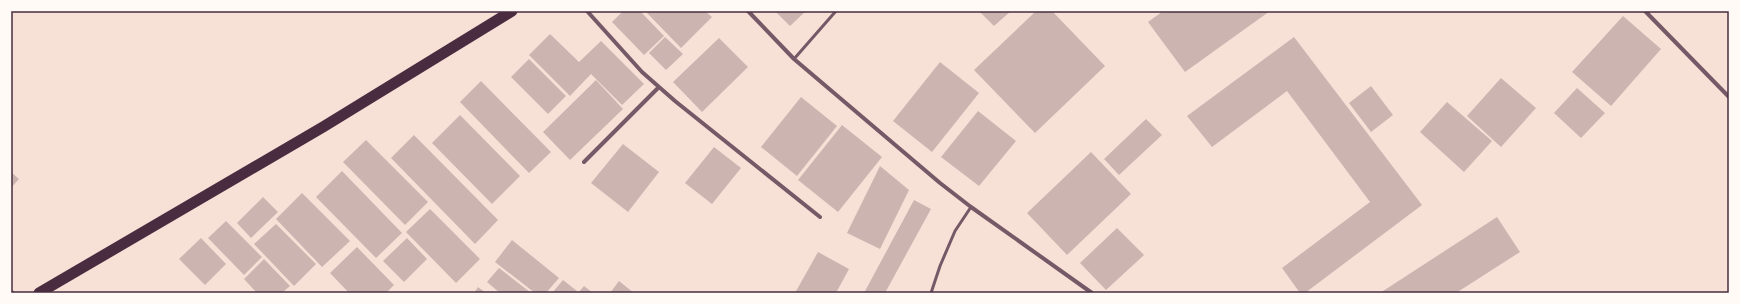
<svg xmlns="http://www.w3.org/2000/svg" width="1740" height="304" font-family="'Noto Sans',sans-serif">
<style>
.building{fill:#ccb4b1}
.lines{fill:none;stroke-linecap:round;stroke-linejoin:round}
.service{stroke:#755966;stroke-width:3}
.minor{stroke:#755966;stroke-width:4}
.trunk{stroke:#4a2c40;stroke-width:11}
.neatline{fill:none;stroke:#4a2c40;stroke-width:1.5}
</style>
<rect width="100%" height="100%" fill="#f7e1d7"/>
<path class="building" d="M623,11H640L664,36L644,55L612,22Z
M649,11H705L712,17L681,48L647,13Z
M775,11H806L790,26Z
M979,11H1011L994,26Z
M1036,11H1052L1105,66L1035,133L974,70Z
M1163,11H1270L1185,72L1148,22Z
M1623,16L1661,49L1611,106L1572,72Z
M550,34L579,62L601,41L644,84L622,105L591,74L570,96L529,55Z
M665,37L683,54L666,70L649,53Z
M1294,37L1422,205L1305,293H1300L1282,268L1370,202L1287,91L1212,147L1187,116Z
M719,38L748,67L702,112L673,82Z
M529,59L566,96L548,114L511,77Z
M940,62L979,93L932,152L893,121Z
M1501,78L1536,108L1501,147L1467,116Z
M596,80L623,109L570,160L543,132Z
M481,81L551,152L529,173L460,102Z
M1371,86L1393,115L1371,132L1349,103Z
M1577,88L1605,113L1581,138L1554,113Z
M801,97L837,126L797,176L761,147Z
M1447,102L1492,141L1464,172L1420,132Z
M978,111L1016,141L979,186L941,157Z
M460,115L520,176L492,204L432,143Z
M1146,119L1162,135L1119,175L1104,159Z
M842,125L882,157L838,212L798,180Z
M414,135L498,220L475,244L391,158Z
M366,140L428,202L405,225L343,162Z
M623,144L659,172L628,212L591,183Z
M714,147L741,168L712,204L685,183Z
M1091,152L1131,194L1067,255L1027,213Z
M880,166L909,190L880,249L847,233Z
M342,171L402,233L376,258L316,197Z
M11,172L19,179L11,188Z
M302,193L350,241L322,267L276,219Z
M263,197L278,212L251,238L237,223Z
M914,200L931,209L885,293H864Z
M430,209L480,259L456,283L406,232Z
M1497,217L1520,252L1456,293H1380Z
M226,221L262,257L244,275L208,238Z
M276,224L316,264L294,286L254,244Z
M1117,228L1144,255L1106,290L1080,263Z
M201,238L226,264L205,285L179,259Z
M407,238L427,259L404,282L383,261Z
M512,240L559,278L546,293H535L495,262Z
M357,247L394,285L386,293H349L330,273Z
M818,252L849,269L836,293H795Z
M264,259L290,286L282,293H257L244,279Z
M499,268L531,293H500L487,282Z
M563,280L577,291L575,293H552Z
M619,281L634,293H610Z
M584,286L593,293H578Z
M478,287L486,293H474Z"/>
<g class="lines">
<path class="service" d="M794,59L836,11
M931,293L940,266L955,231L971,207"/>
<path class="minor" d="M587,11L642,72L675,101L820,217
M748,11L794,59L940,183L971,207L1092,293
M1645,11L1729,97
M584,162L659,87
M11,292L13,293"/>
<path class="trunk" d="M39,293L323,127L512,11"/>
</g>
<rect width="1740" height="304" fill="none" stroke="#fffaf5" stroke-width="24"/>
<rect x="12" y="12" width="1716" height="280" class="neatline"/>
</svg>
